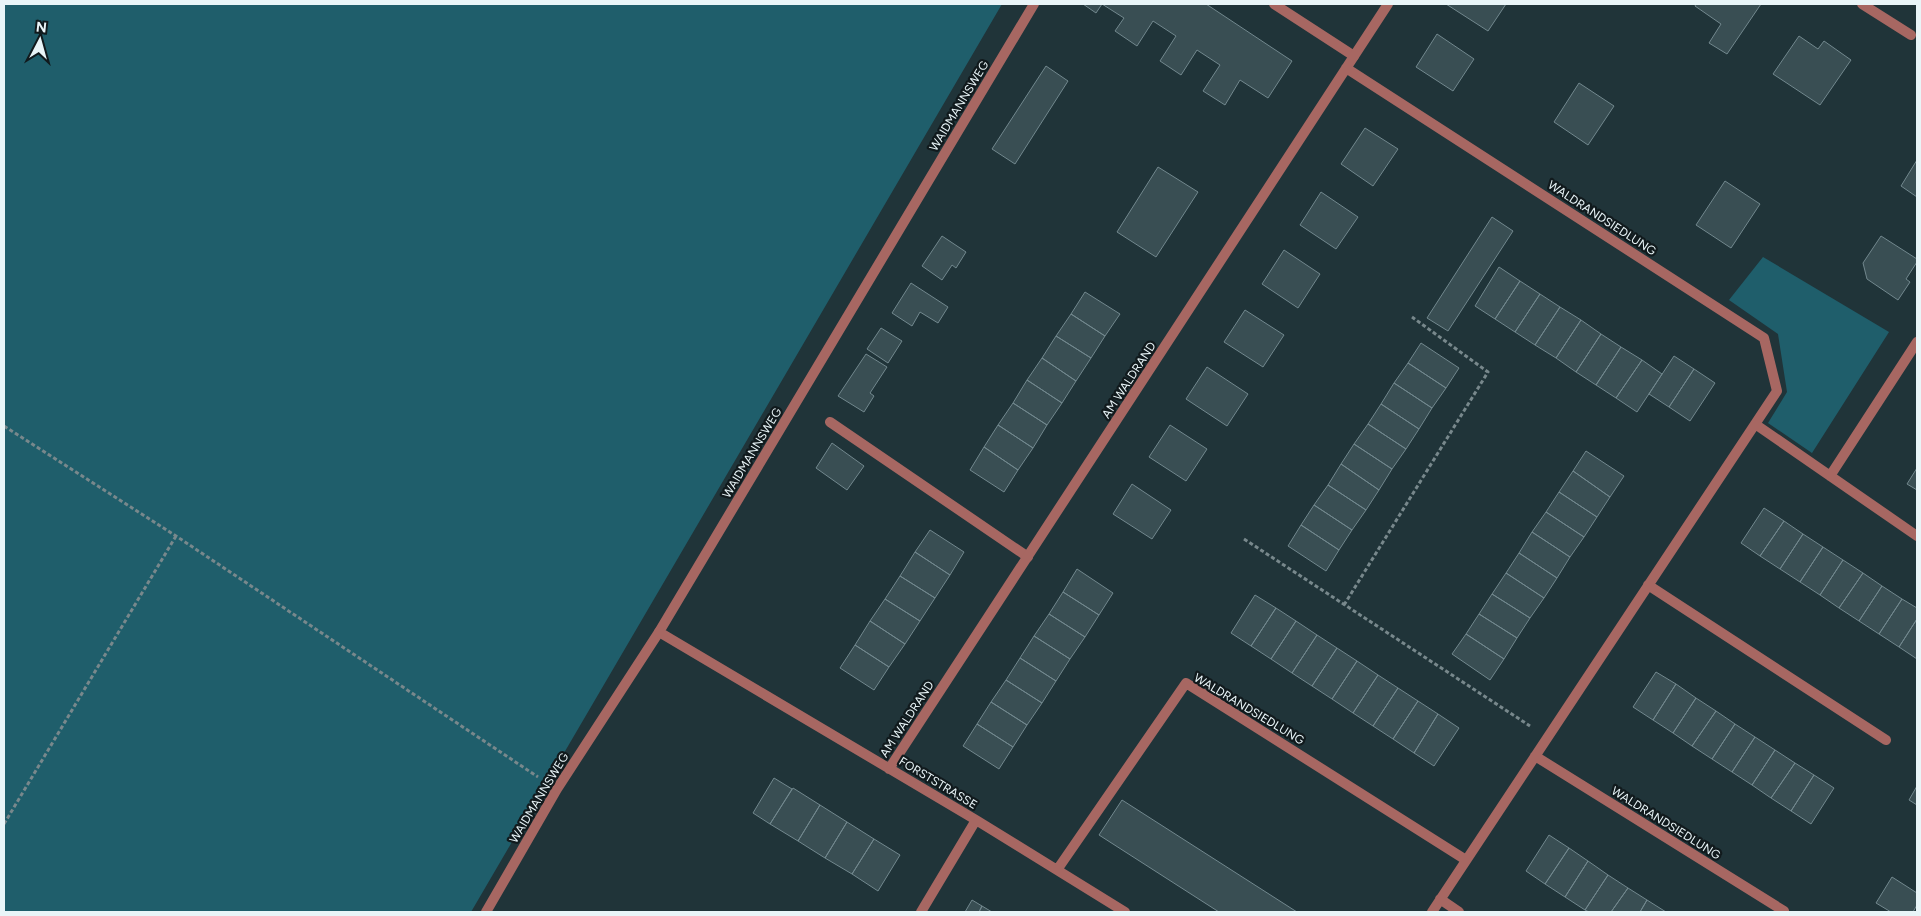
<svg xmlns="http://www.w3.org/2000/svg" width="1921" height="916" font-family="Figtree,sans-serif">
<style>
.green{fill:#1f5e6b}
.building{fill:#394e53;stroke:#72888e}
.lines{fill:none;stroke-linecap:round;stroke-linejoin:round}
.path{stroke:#78888c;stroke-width:3;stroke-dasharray:4 2.5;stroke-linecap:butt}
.service{stroke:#a76762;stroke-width:10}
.minor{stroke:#a76762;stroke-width:10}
.labels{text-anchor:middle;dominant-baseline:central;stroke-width:4.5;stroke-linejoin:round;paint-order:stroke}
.street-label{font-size:12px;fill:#e9f5f8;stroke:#111a1d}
</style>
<rect width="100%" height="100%" fill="#203439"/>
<path class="green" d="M4,4H1002L471,912H4Z
M1763,257L1889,332L1812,453L1768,423L1787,392L1778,334L1729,300Z"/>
<path class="building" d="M1083,4H1206L1292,61L1268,98L1240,80L1225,105L1203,91L1220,65L1197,50L1181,75L1160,61L1176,36L1153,21L1137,46L1115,31L1124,18L1102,4L1096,13Z
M1446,4H1506L1488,31Z
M1696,4H1761L1727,54L1709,43L1721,24L1695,6Z
M1437,34L1474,59L1453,91L1416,67Z
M1799,36L1818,49L1824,41L1851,60L1820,105L1773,74Z
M1046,66L1068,81L1015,164L992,149Z
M1579,83L1614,106L1588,145L1554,122Z
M1365,128L1398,149L1373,186L1341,164Z
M1917,160V197L1901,186Z
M1158,167L1198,192L1156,257L1117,232Z
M1725,181L1760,204L1731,248L1696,225Z
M1321,192L1358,217L1336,249L1300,225Z
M1492,217L1513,231L1448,331L1427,318Z
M942,236L966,252L956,268L952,265L942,280L922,266Z
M1881,236L1917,259V262L1906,279L1910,282L1898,300L1867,279L1863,263Z
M1284,250L1320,274L1298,308L1262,284Z
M1499,267L1520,281L1495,319L1475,306Z
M1520,281L1540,294L1515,332L1495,319Z
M911,283L948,307L938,323L920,312L912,326L892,313Z
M1085,292L1120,314L1105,336L1071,314Z
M1540,294L1560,307L1535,345L1515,332Z
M1560,307L1581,320L1556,358L1535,345Z
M1245,310L1284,335L1263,367L1224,342Z
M1071,314L1105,336L1091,358L1056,336Z
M1581,320L1601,334L1576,372L1556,358Z
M881,328L902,341L888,363L867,349Z
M1601,334L1621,347L1596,385L1576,372Z
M1056,336L1091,358L1076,381L1042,358Z
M1421,343L1459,368L1446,388L1408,363Z
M1621,347L1642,360L1616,398L1596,385Z
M866,354L887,367L870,393L874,396L864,412L838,396Z
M1674,356L1694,369L1669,407L1649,394Z
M1042,358L1076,381L1062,403L1027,380Z
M1642,360L1662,374L1637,412L1616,398Z
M1408,363L1446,388L1432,408L1394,383Z
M1207,367L1248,394L1227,426L1186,399Z
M1694,369L1715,383L1690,421L1669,407Z
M1027,380L1062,403L1047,425L1013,403Z
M1394,383L1432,408L1419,429L1381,404Z
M1013,403L1047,425L1033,448L998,425Z
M1381,404L1419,429L1406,449L1368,424Z
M1368,424L1406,449L1392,469L1354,444Z
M998,425L1033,448L1018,470L984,447Z
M1170,425L1207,449L1186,481L1149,457Z
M832,443L864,466L847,490L816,468Z
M1354,444L1392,469L1379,490L1341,464Z
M984,447L1018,470L1004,492L970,470Z
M1586,451L1624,476L1610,497L1573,471Z
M1341,464L1379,490L1366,510L1328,485Z
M1917,468V490L1907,484Z
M1573,471L1610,497L1597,517L1559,492Z
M1132,484L1171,510L1152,539L1113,514Z
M1328,485L1366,510L1352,530L1314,505Z
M1559,492L1597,517L1584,537L1546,512Z
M1314,505L1352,530L1339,550L1301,525Z
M1764,508L1784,521L1760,556L1741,543Z
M1546,512L1584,537L1570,557L1532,532Z
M1784,521L1803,534L1780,569L1760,556Z
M1301,525L1339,550L1326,571L1288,546Z
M930,530L964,552L950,575L915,552Z
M1532,532L1570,557L1557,578L1519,553Z
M1803,534L1823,547L1800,582L1780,569Z
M1823,547L1843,560L1820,595L1800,582Z
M915,552L950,575L935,598L900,576Z
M1519,553L1557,578L1544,598L1506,573Z
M1843,560L1863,573L1839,608L1820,595Z
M1077,569L1113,593L1099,615L1063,592Z
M1506,573L1544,598L1530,618L1492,594Z
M1863,573L1882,586L1859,621L1839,608Z
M900,576L935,598L920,621L885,599Z
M1882,586L1902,599L1879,634L1859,621Z
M1063,592L1099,615L1085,637L1049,614Z
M1492,594L1530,618L1517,638L1479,614Z
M1255,595L1276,608L1251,646L1231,633Z
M885,599L920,621L905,644L870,621Z
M1902,599L1917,608V619L1899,647L1879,634Z
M1276,608L1296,621L1271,659L1251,646Z
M1049,614L1085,637L1070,659L1034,636Z
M1479,614L1517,638L1504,659L1466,634Z
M1917,619V659L1899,647Z
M870,621L905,644L889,667L855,645Z
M1296,621L1317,635L1292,673L1271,659Z
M1466,634L1504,659L1490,680L1452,654Z
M1317,635L1337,648L1312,686L1292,673Z
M1034,636L1070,659L1056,681L1020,658Z
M855,645L889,667L874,690L840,668Z
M1337,648L1357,661L1332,699L1312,686Z
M1020,658L1056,681L1042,703L1006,680Z
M1357,661L1378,675L1353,713L1332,699Z
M1656,672L1676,684L1653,720L1633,707Z
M1378,675L1398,688L1373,726L1353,713Z
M1006,680L1042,703L1027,725L991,702Z
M1676,684L1696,698L1673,733L1653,720Z
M1398,688L1418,701L1393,739L1373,726Z
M1696,698L1716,711L1692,746L1673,733Z
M1418,701L1438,714L1414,753L1393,739Z
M991,702L1027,725L1013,747L977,724Z
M1716,711L1735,724L1712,759L1692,746Z
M1438,714L1459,728L1434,766L1414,753Z
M977,724L1013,747L999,769L963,746Z
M1735,724L1755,737L1732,772L1712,759Z
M1755,737L1775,750L1752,785L1732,772Z
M1775,750L1795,763L1771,798L1752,785Z
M1795,763L1814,775L1791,811L1771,798Z
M1814,775L1834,788L1811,824L1791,811Z
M774,778L792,789L770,824L753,813Z
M1917,786V805L1909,800Z
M793,788L820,805L798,841L770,824Z
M1122,800L1297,912H1219L1099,835Z
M820,805L847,822L825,858L798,841Z
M847,822L874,839L852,874L825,858Z
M1549,835L1569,848L1545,884L1526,871Z
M874,839L900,855L878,891L852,874Z
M1569,848L1588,861L1565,897L1545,884Z
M1588,861L1608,875L1585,910L1565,897Z
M1608,875L1628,888L1611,912H1589L1585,910Z
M1892,877L1917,893V905L1913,912H1891L1876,903Z
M1628,888L1647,900L1640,912H1611Z
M972,900L982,906L979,912H965Z
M1647,900L1666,912H1640Z
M982,906L992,912H979Z"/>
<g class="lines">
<path class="path" d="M4,426L176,536L538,777
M1244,539L1530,726
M1344,605L1488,372L1412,317
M4,824L176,536"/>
<path class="service" d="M1274,4L1354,56
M830,422L1028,557
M486,912L557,789L659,632"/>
<path class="minor" d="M1034,4L659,632L976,820L1125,912
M1862,4L1911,35
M1346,68L1764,338L1777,391L1432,912
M1755,424L1917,536
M1830,476L1917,342
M1648,585L1886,740
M1535,756L1784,911
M889,769L1388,4
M1057,870L1186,683L1466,860
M1440,899L1459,912
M921,912L976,820"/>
</g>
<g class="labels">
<g class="street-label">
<text transform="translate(959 106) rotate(-59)">WAIDMANNSWEG</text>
<text transform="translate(1602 218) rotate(33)">WALDRANDSIEDLUNG</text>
<text transform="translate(1129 380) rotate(-57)">AM WALDRAND</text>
<text transform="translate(752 453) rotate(-59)">WAIDMANNSWEG</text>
<text transform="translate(1249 709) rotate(31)">WALDRANDSIEDLUNG</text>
<text transform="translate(907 719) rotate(-57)">AM WALDRAND</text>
<text transform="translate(938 783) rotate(31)">FORSTSTRASSE</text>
<text transform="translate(539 798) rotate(-59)">WAIDMANNSWEG</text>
<text transform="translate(1666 823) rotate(32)">WALDRANDSIEDLUNG</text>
</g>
</g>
<rect width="1921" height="916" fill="none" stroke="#e9f5f8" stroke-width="10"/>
<g transform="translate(40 40) rotate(6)" stroke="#111a1d" stroke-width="4" paint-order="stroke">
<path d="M0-4L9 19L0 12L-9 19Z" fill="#e9f5f8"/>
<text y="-8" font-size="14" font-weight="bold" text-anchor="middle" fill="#e9f5f8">N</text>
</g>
</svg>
